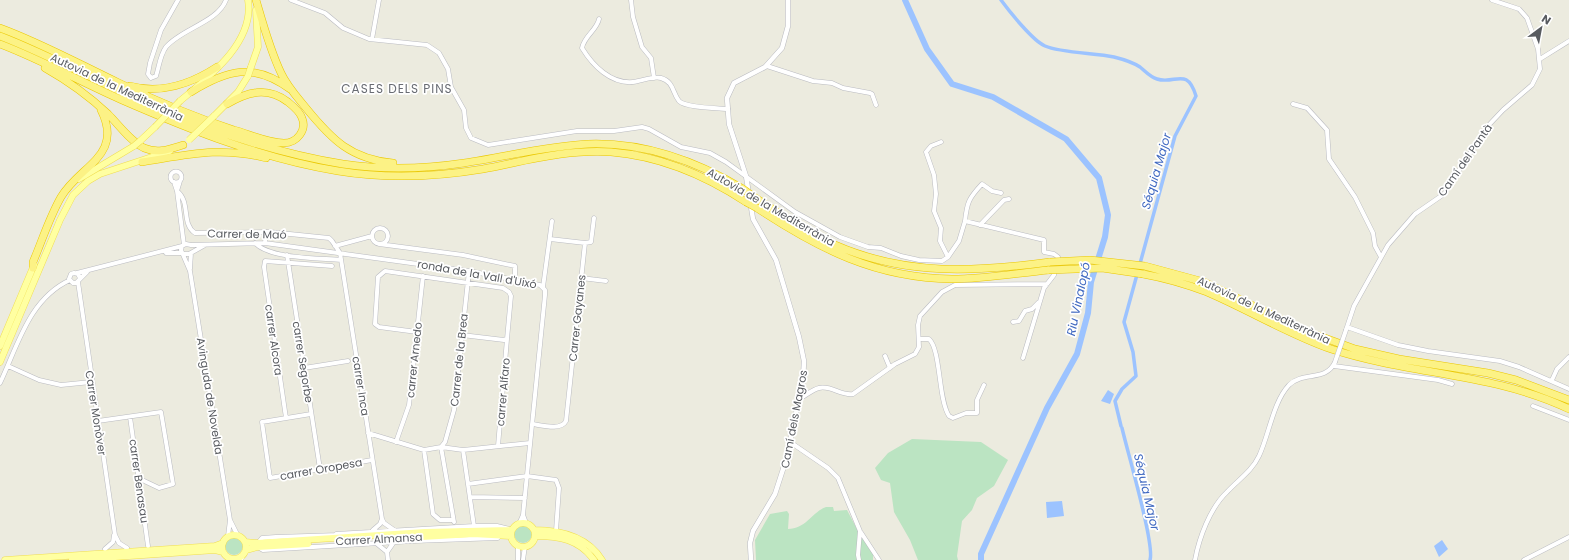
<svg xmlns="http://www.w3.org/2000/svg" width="1569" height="560" font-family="Poppins,sans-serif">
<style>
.green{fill:#bbe4c2}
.water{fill:#9cc3ff}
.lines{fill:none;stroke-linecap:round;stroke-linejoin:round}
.canal{stroke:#9cc3ff;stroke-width:3.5}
.river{stroke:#9cc3ff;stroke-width:6}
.minor-casing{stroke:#babbc1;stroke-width:5}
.tertiary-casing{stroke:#babbc1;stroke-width:5.5}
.secondary-casing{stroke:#babcc4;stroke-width:6}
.primary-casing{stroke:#f0de53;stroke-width:7}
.motorway-casing{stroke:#eac701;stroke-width:8}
.minor{stroke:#fff;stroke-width:4}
.tertiary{stroke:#fff;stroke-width:4.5}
.secondary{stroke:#fff;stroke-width:5.5}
.primary{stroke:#ffffa1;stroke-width:6}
.motorway{stroke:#fcf285;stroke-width:7}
.minor-bridge-casing{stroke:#babbc1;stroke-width:5;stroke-linecap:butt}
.primary-bridge-casing{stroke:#f0de53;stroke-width:7;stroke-linecap:butt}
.motorway-bridge-casing{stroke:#eac701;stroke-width:8;stroke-linecap:butt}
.minor-bridge{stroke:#fff;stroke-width:4}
.primary-bridge{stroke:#ffffa1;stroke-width:6}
.motorway-bridge{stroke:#fcf285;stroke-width:7}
.labels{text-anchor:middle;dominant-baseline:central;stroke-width:3.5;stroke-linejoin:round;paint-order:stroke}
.street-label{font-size:11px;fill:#585b60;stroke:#fff}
.neighbourhood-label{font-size:12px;letter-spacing:1px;fill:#696c73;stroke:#fff}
.water-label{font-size:12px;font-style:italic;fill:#4069c1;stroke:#fff}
</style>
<rect width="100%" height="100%" fill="#ecebdf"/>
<path class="green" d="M912,439L981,442L1008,460L994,486L977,498L972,510L962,521L957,556L958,560H918L910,540L894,512L890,483L881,480L875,468L888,453Z
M826,507H833L834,511L847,510L858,531L873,553V560H756L755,540L770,514L787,511L789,514L788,529C806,529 812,512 826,507Z
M514 534a9 9 0 1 1 18 0a9 9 0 1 1-18 0Z
M225 546a9 9 0 1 1 18 0a9 9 0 1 1-18 0Z"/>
<path class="water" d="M1108,390L1114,394L1110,404L1101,401Z
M1062,501L1064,516L1047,518L1046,502Z
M1442,540L1448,549L1439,557L1434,546Z"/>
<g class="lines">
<path class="canal" d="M1001,0C1009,11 1033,41 1045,46C1061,53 1095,53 1114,57C1122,59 1134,63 1140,67C1146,72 1150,77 1157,79C1175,85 1187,66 1196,96L1175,136L1124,322L1133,352L1136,376L1122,389L1115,401L1121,426
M1122,428C1127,450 1155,545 1150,560"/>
<path class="river" d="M905,0L927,49L952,84L993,97L1066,139L1099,178L1108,215L1105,237L1091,282L1088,313L1077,354L1047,408L981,554V560"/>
<defs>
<path id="minor" d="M178,0L161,30L150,63L148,74L151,78L156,76C159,67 160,55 166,47C181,29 218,22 226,0
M291,0L325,13L343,28L369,39L427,45L439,53L448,69L451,87L464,110L466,128L471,138L488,145L577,131H614L642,127L649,129L681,147L710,153L726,162L795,212L840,237L868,247L881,248L901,256L919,260L942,261L948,257L959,241L965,221L1044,240V252L1054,254L1058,257L1056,263
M631,0L633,17L642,47L651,58L654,78
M599,19C597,30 584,36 582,48C593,66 611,84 633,82C642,81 652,76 661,78C674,82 672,92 679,101C686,108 717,108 728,109
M372,39L379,0
M1540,59L1569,41
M767,66L813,81L832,83L843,88L870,93L872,94L876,105
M1293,104L1307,108L1327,130L1329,159L1355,197L1373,233L1375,246L1381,257
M941,142L931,146L926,152L934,175L936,194L934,211L941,228L940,241L948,257
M170.5 177a5.5 5.5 0 1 1 11 0a5.5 5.5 0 1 1-11 0Z
M174,182L177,191L180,181
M177,191C191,202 181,224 195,233L270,232L329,238L332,241L340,253L382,519
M177,191L184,245
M965,221C967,202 969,198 982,184L992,191L1001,193
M980,225L1004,200L1009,199
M372 236a8 8 0 1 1 16 0a8 8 0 1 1-16 0Z
M550,239L585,243
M255,243C270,259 319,258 341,260
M265,243L266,232
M379,244L463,255L515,266V279
M335,246L372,236
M166,253H182
M184,254H189L205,245
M287,255L320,469
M190,269L191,253
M77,273L182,246
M80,278L78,274L74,273L71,274L69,279L73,283H76L87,272
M581,278L606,281
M78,282L115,535L119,543L127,548
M543,287L552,221
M1013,322L1019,321L1025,311L1032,309L1039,302
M1347,327L1398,345L1428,351L1500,361L1519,367L1569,389
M1346,330L1354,306L1388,245L1415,214L1444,194L1486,128L1503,110L1532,85L1540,69L1538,49L1527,18L1519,9L1492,0
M417,332L379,327L375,324L378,277L385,271L503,288L509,292L511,296L507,339L504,340L462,335
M919,339H929C941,350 938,399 949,416L953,418L966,413H977V400L984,385
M885,356L890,368
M1023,358L1044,288L1054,275L1055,269
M8,366L39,380L61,385L91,382
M1334,366L1438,380L1452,384
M304,368L348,361
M1552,380L1557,369L1569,357
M0,383C18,345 29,299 70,280
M799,399C806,396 811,390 819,388C831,385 841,396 853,394L895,364L915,354L919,347L918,325L920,316L942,292L955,285L1047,284
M1533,406L1569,420
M311,414L262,422L270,478L372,460
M130,417L148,546
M286,418L264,267L265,261L332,266
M98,421L161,412L173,484L159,488L138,478
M532,424C541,425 561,431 566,421L585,243L591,242L594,218
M368,433L424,450L441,447L463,450L530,443
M396,442L409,405L423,276
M790,442L828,468L838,478L860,531L879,560
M498,446L507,339
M441,447L445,442L454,410L469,271
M441,447L454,522
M424,450L433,514L440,520H453
M463,450L474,526
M468,484L527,476L556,480L559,488L556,531
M470,497L525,498
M523,515L526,523
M230,520L238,536
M373,530L380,524L382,519L384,523L394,530
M336,534L474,526H497L510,529
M228,536L230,520L190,271L181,250L182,246L186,244L191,245L265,243L469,271L540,285L545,290V295L523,515L519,524
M338,541L346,544
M258,543L262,538L276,537L339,535
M376,543L387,552L394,542
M518,545V560
M258,547L263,550L413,541L498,538
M105,549L113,542L114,535
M387,552L388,560
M523,560L525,546
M859,560L858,555L860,531
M1195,560C1199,538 1210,508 1227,492C1238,480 1252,471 1259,456C1269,435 1273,402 1289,385C1303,371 1326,382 1335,362
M1524,560L1569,537"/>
<path id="tertiary" d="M751,560L750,543L753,531L775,494L786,460L803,381L804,361L799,337L776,260L753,219L746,176L729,124L727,98L734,83L765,67L782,48L788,26V0"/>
<path id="secondary" d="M231,559L232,560
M240,560L241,558"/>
<path id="primary" d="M251,67L258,47L256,10
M180,101C209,77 255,42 248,0
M214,116L238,92L248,76
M140,141L155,127
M79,179L134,146
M0,346L34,265
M0,362L60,220L73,195L88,181L100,174L170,151
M511 535a12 12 0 1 1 24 0a12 12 0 1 1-24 0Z
M534,530C561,530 587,536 602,560
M222 547a12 12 0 1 1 24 0a12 12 0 1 1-24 0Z
M535,536C559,536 579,539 594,560
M387,539L473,534L511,536
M245,542L257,543L425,532L512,530
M246,550L257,547L308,544
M5,560L215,546L223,543
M72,560L215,550L223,552"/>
<path id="motorway" d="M256,0C263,24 270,50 281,73C287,86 297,97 306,108C332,140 351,159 393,163
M0,28C41,43 79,64 119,83C156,101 194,117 234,130C249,134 268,143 284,143C297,143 307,130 302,118C300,112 293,106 288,102C267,86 247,92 227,104
M0,36C44,53 85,75 128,95C196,126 269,152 343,164C383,170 424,169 464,163C505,157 546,146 588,144C643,142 696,161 743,189
M0,44C42,60 81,82 122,100C191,130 263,159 338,171C386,179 435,177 483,169C525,161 567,149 611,152C660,156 705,175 746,202
M45,68C68,81 89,96 108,114C119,125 130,141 144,148C158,154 170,149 183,145
M130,86C160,94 191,84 217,67
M191,92C227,70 253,62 290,89
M142,162C187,155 220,146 266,158
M754,197C780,214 806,232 835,245C906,276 975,272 1050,262
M757,208C819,249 876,278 952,279C985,279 1017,273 1049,270
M1145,266L1204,282L1303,330L1355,349L1399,359L1488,373L1516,380L1569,400
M33,268V262C42,241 49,218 61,197C80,165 124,156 101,110
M1143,274C1165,278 1186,284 1207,292C1249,310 1288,334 1331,349C1410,375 1494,373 1569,409"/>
</defs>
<use href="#minor" class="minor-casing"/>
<use href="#tertiary" class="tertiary-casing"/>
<use href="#secondary" class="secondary-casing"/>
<use href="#primary" class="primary-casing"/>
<use href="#motorway" class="motorway-casing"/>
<use href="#minor" class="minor"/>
<use href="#tertiary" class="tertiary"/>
<use href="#secondary" class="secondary"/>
<use href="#primary" class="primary"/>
<use href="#motorway" class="motorway"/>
<defs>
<path id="minor-bridge" d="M1335,362L1346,330"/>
<path id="primary-bridge" d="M248,76L251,67
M155,127L180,101
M189,140L214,116
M134,146L140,141"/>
<path id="motorway-bridge" d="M743,189L754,197
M746,202L757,208
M1050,262L1090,260L1145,266
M1049,270L1102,268L1143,274"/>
</defs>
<use href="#minor-bridge" class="minor-bridge-casing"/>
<use href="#primary-bridge" class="primary-bridge-casing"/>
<use href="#motorway-bridge" class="motorway-bridge-casing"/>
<use href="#minor-bridge" class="minor-bridge"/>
<use href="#primary-bridge" class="primary-bridge"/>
<use href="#motorway-bridge" class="motorway-bridge"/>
</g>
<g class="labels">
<g class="street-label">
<text transform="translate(117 87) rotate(25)">Autovia de la Mediterrània</text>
<text transform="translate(1465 160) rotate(-55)">Camí del Pantà</text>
<text transform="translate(771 207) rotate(30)">Autovia de la Mediterrània</text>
<text transform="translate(247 234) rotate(1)">Carrer de Maó</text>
<text transform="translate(477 274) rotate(10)">ronda de la Vall d'Uixó</text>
<text transform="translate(1264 310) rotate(25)">Autovia de la Mediterrània</text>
<text transform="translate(577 318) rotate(-84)">Carrer Gayanes</text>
<text transform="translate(274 340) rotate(82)">carrer Alcora</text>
<text transform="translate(414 360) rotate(-84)">carrer Arnedo</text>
<text transform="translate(459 360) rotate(-84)">Carrer de la Brea</text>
<text transform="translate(303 362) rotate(81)">carrer Segorbe</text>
<text transform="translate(361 386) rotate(81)">carrer Inca</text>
<text transform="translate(503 392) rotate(-85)">carrer Alfaro</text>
<text transform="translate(210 396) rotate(81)">Avinguda de Novelda</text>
<text transform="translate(96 413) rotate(81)">Carrer Monòver</text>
<text transform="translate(794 419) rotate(-79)">Camí dels Magros</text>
<text transform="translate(321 469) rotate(-10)">carrer Oropesa</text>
<text transform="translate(139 481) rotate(82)">carrer Benasau</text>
<text transform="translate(379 539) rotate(-3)">Carrer Almansa</text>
</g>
<g class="neighbourhood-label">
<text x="397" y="88">CASES DELS PINS</text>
</g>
<g class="water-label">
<text transform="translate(1156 171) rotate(-74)">Séquia Major</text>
<text transform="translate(1078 299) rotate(-78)">Riu Vinalopó</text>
<text transform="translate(1147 492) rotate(77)">Séquia Major</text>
</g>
</g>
<g transform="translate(1541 28) rotate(32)" stroke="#ffffff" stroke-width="3" paint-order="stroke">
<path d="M0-3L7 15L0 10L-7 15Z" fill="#585b60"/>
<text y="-6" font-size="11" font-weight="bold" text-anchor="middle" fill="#585b60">N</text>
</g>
</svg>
